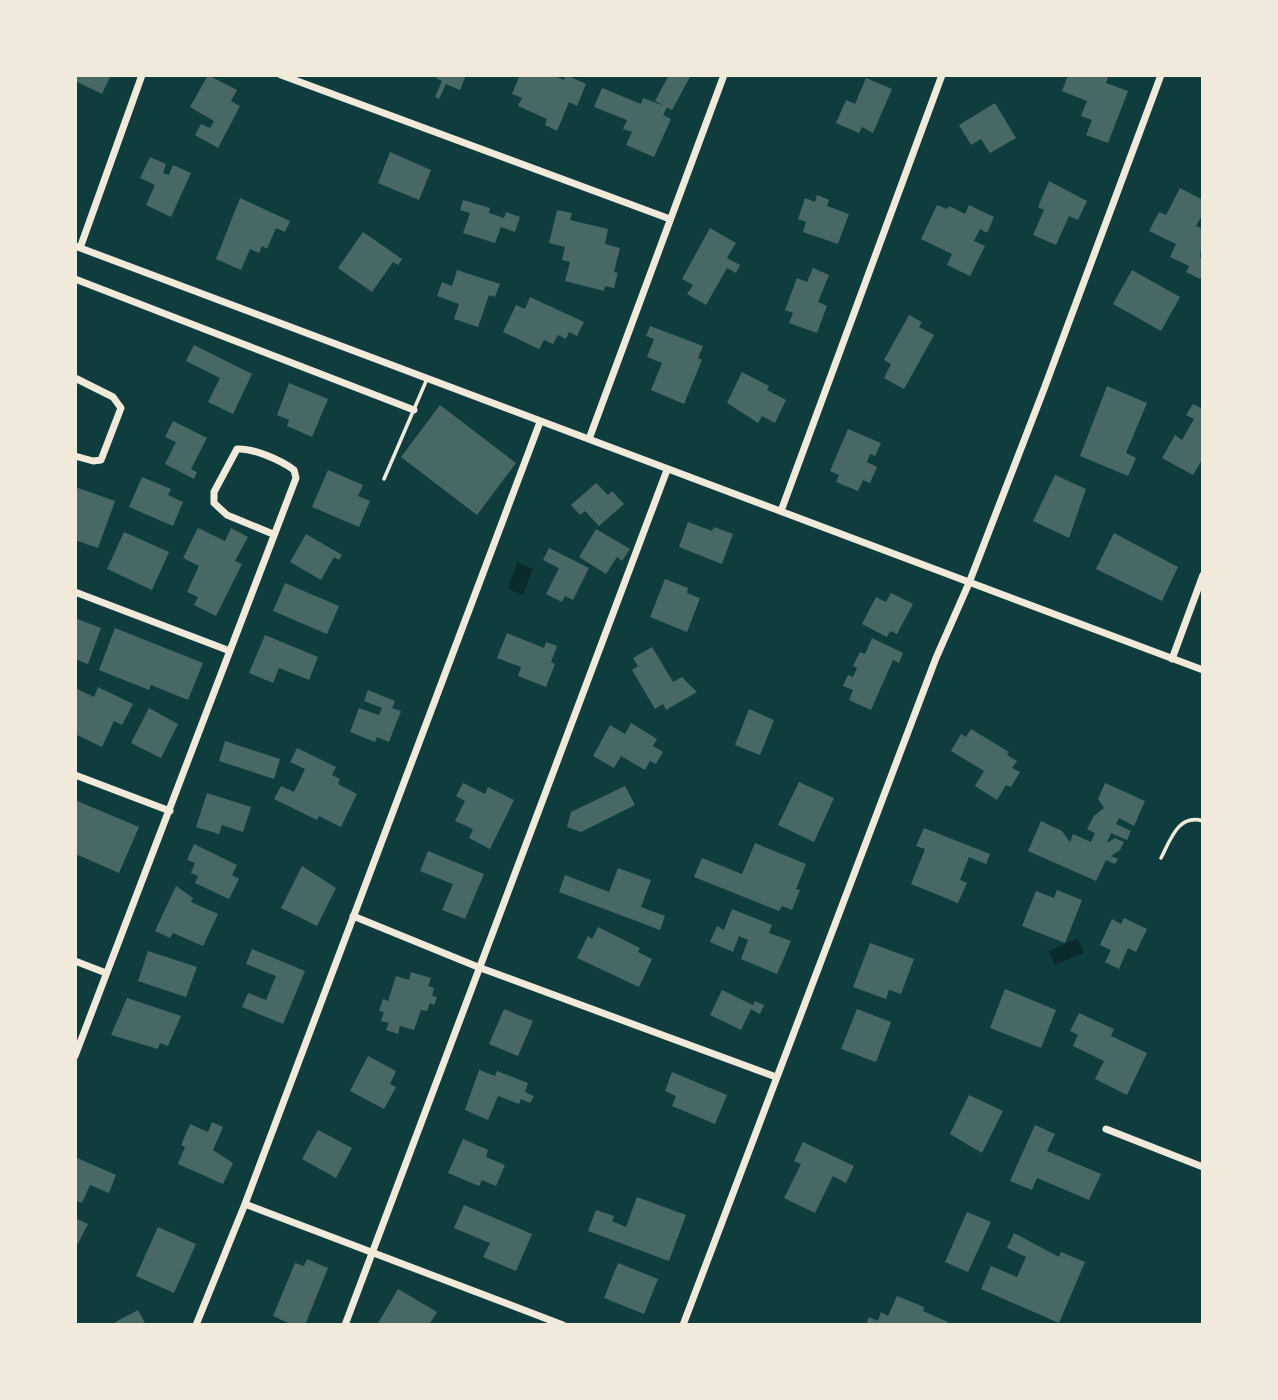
<svg xmlns="http://www.w3.org/2000/svg" width="1278" height="1400" font-family="'Work Sans',sans-serif">
<style>
.water{fill:#0a2a2b}
.building{fill:#486865}
.lines{fill:none;stroke-linecap:round;stroke-linejoin:round}
.service{stroke:#f1e9da;stroke-width:3.5}
.minor{stroke:#f1e9da;stroke-width:7}
</style>
<rect width="100%" height="100%" fill="#0f3d3e"/>
<path class="water" d="M517,562L533,569L523,595L508,589Z
M1078,938L1084,953L1055,965L1049,951Z"/>
<path class="building" d="M75,75H111L102,94L75,81Z
M208,75L237,90L231,101L240,106L218,148L195,135L201,124L210,128L214,121L190,107Z
M438,75H466L460,90L446,84L439,99L435,97L442,81L436,78Z
M520,75H552L564,80L566,75L586,84L577,106L569,102L557,131L545,125L547,119L518,106L522,98L512,94Z
M669,75H691L672,110L655,101Z
M1068,75H1109L1106,83L1128,91L1108,143L1086,135L1092,120L1081,116L1087,101L1062,91Z
M866,78L892,89L873,133L862,127L859,133L836,123L846,100L855,104Z
M602,88L641,104L643,98L667,107L663,115L671,119L654,157L626,145L632,132L623,129L627,120L594,107Z
M995,103L1016,138L990,153L981,139L971,145L959,125Z
M390,152L431,170L419,200L378,183Z
M150,157L166,164L163,173L169,175L173,165L191,173L171,217L146,205L155,185L140,178Z
M1049,181L1087,201L1078,220L1069,216L1056,245L1033,235L1044,210L1038,207Z
M1180,188L1203,200V213L1196,226L1203,229L1200,257L1203,259V273L1200,279L1186,272L1189,266L1170,257L1176,244L1149,231L1159,212L1166,215Z
M817,195L829,200L827,206L849,214L838,244L803,232L806,222L798,219L805,198L815,202Z
M240,198L290,221L285,232L276,228L267,249L262,246L259,253L250,249L241,270L216,259Z
M463,200L490,208L489,213L504,218L506,212L520,217L515,232L501,227L495,243L463,233L470,213L460,210Z
M937,205L947,209L949,206L965,214L969,205L994,217L987,233L980,229L974,241L985,246L970,276L947,265L952,254L921,239Z
M557,210L572,213L570,220L608,229L605,244L620,248L614,272L618,273L614,288L605,286L604,291L565,281L570,262L562,260L565,247L549,243Z
M710,228L736,243L727,258L740,265L736,273L727,268L706,305L687,294L693,285L682,279Z
M363,232L402,259L398,265L393,262L372,292L338,268Z
M813,268L829,275L818,302L827,306L817,333L789,323L793,313L785,310L797,278L807,282Z
M457,270L500,284L495,297L489,295L478,327L454,319L459,304L437,296L442,282L452,286Z
M1132,270L1180,297L1161,331L1113,304Z
M530,297L584,322L577,336L569,332L566,339L558,335L553,344L544,340L539,349L503,332L516,305L525,309Z
M909,315L922,322L919,327L934,335L904,389L884,378L891,364L884,360Z
M650,326L703,346L698,358L702,360L684,404L651,390L662,363L647,357L654,339L646,336Z
M194,345L252,374L233,414L208,402L220,378L186,361Z
M742,372L769,386L767,390L786,400L775,423L762,416L758,423L727,403Z
M289,383L328,399L312,437L287,426L289,420L277,415Z
M1107,386L1147,403L1126,453L1136,458L1128,476L1080,456Z
M1193,404L1203,409V458L1193,475L1162,458L1175,435L1182,440L1194,419L1186,415Z
M440,405L516,463L477,515L401,457Z
M173,421L207,438L191,469L197,472L194,479L165,464L176,442L165,437Z
M848,429L881,443L875,456L870,454L867,462L877,467L870,483L863,480L858,491L836,482L839,475L830,471Z
M328,470L363,485L358,496L370,501L359,527L312,507Z
M1055,475L1086,489L1069,538L1033,521Z
M142,477L171,489L168,495L183,502L173,526L129,507Z
M596,483L608,495L612,491L624,504L599,526L585,511L580,515L571,505Z
M75,487L115,501L98,548L75,540Z
M688,522L712,531L714,527L733,534L722,564L679,547Z
M198,528L225,541L231,528L248,537L235,561L242,564L216,616L194,605L198,597L187,592L199,566L183,558Z
M596,529L630,549L622,561L617,557L606,574L579,557Z
M124,532L169,552L152,590L107,569Z
M1114,533L1178,567L1162,601L1096,569Z
M306,534L342,555L339,560L334,557L321,580L290,562Z
M549,548L589,568L573,600L565,596L562,602L546,594L559,568L543,560Z
M665,579L688,588L687,593L700,598L687,632L650,617Z
M285,583L339,606L327,634L273,611Z
M891,593L913,604L897,634L890,631L887,637L862,624L876,597L886,602Z
M75,618L101,628L88,664L75,659Z
M115,628L203,663L188,700L151,685L149,690L99,670Z
M507,633L544,648L546,642L557,646L551,662L555,664L546,687L518,676L521,667L497,658Z
M265,635L318,657L309,680L279,668L273,683L249,673Z
M872,638L903,653L899,663L893,660L871,710L849,700L853,690L843,686L848,675L853,677L857,668L853,666L860,652L865,654Z
M652,647L673,682L682,677L697,692L666,710L663,704L655,709L632,670L638,666L633,658Z
M98,687L133,704L122,725L114,721L102,747L75,734V688L94,697Z
M368,690L395,701L392,708L401,711L389,742L377,737L375,742L350,732L359,708L379,715L382,708L364,701Z
M149,708L178,724L161,758L131,743Z
M749,709L774,720L760,755L735,745Z
M631,723L657,739L653,746L663,752L656,764L650,761L645,770L621,756L614,768L593,756L610,725L625,734Z
M971,729L1009,752L1007,755L1017,761L1012,768L1020,772L1011,787L1006,785L997,800L975,786L984,771L951,751L961,734L966,737Z
M225,741L280,759L274,779L219,761Z
M297,748L336,767L332,775L340,779L338,784L357,794L341,827L319,816L317,820L274,799L281,786L294,792L305,769L290,762Z
M799,782L834,798L814,842L778,825Z
M463,783L485,794L488,787L514,800L490,849L469,838L473,829L455,821L465,801L456,796Z
M1105,783L1145,801L1134,826L1119,818L1116,824L1131,831L1127,840L1111,833L1107,843L1115,838L1124,842L1120,850L1111,856L1118,859L1115,864L1106,860L1096,881L1028,851L1041,821L1062,831L1070,842L1073,834L1091,842L1095,833L1087,829L1094,816L1104,808L1098,799Z
M625,786L635,805L581,832L567,827L571,812Z
M207,793L251,807L243,832L222,825L219,834L196,827Z
M75,800L139,827L119,873L78,855L75,860Z
M924,828L990,854L986,864L969,857L960,880L967,883L958,903L911,884L925,849L916,846Z
M755,843L806,864L796,889L800,890L792,910L782,906L779,911L694,877L702,858L742,874Z
M194,844L237,865L232,875L239,879L229,899L195,883L198,876L191,873L195,863L187,860Z
M428,851L484,874L465,919L442,910L453,884L420,871Z
M302,866L336,888L317,926L281,908Z
M618,868L651,880L641,907L665,916L660,930L559,892L565,875L609,892Z
M176,886L193,898L191,902L218,914L203,946L173,933L170,938L155,931Z
M1057,890L1082,900L1065,943L1022,926L1036,891L1054,898Z
M732,909L772,925L769,933L791,941L777,974L741,959L748,940L739,936L733,952L710,942L717,926L724,930Z
M1124,918L1147,929L1136,952L1128,948L1119,969L1105,962L1111,950L1100,945L1112,919L1121,924Z
M598,927L640,948L638,952L652,959L639,987L577,958L588,936L592,939Z
M870,943L914,959L901,994L889,990L886,999L853,987Z
M252,949L305,971L283,1024L242,1007L248,993L266,1000L276,976L246,964Z
M148,951L197,967L186,997L138,981Z
M411,972L431,978L428,986L434,988L432,996L437,997L434,1005L430,1003L427,1011L421,1010L414,1030L400,1026L398,1034L386,1030L389,1023L381,1021L384,1012L379,1011L383,999L388,1001L396,976L409,980Z
M1005,989L1056,1010L1041,1048L990,1028Z
M722,990L753,1005L755,1001L764,1005L760,1014L751,1009L741,1030L710,1015Z
M127,998L181,1016L168,1046L160,1043L158,1049L111,1035Z
M504,1009L533,1021L518,1056L489,1044Z
M857,1009L891,1022L876,1062L841,1049Z
M1079,1013L1114,1029L1111,1036L1147,1053L1127,1095L1095,1079L1104,1061L1073,1046L1078,1035L1070,1031Z
M368,1056L396,1071L390,1084L396,1087L384,1109L350,1091Z
M479,1070L495,1076L497,1071L528,1083L525,1092L534,1096L530,1103L521,1099L519,1104L498,1096L488,1120L465,1110Z
M672,1072L727,1095L715,1124L672,1106L676,1096L665,1091Z
M969,1095L1003,1111L982,1153L950,1134Z
M212,1122L223,1127L213,1150L233,1163L223,1184L178,1164L185,1147L181,1145L190,1124L208,1132Z
M1035,1125L1055,1134L1047,1151L1101,1174L1089,1200L1037,1178L1032,1190L1010,1181Z
M318,1130L352,1148L336,1178L302,1159Z
M463,1139L488,1150L486,1157L505,1165L496,1186L482,1180L479,1186L448,1173Z
M803,1142L854,1166L846,1183L833,1176L815,1213L784,1198L801,1164L794,1161Z
M75,1157L116,1175L109,1193L90,1185L82,1203L75,1200Z
M637,1197L686,1215L669,1261L588,1231L596,1210L614,1216L612,1221L626,1227Z
M464,1205L532,1234L516,1271L483,1257L490,1243L454,1228Z
M967,1212L991,1222L968,1272L945,1262Z
M75,1218L88,1224L75,1249Z
M158,1227L196,1244L174,1293L136,1276Z
M1014,1233L1059,1257L1061,1252L1085,1262L1059,1323L981,1289L991,1266L1017,1277L1026,1257L1007,1248Z
M307,1259L328,1268L305,1325H293L273,1316L295,1263L304,1266Z
M618,1263L658,1279L644,1314L604,1298Z
M398,1289L437,1312L429,1325H377Z
M897,1296L924,1307L923,1311L948,1322L947,1325H866L869,1317L878,1321L881,1312L888,1316Z
M138,1310L146,1325H110Z"/>
<g class="lines">
<path class="service" d="M384,479L427,379
M1161,858C1170,841 1178,813 1203,821"/>
<path class="minor" d="M281,75L670,219
M75,246L1203,670
M80,248L142,75
M75,279L414,410
M75,378L113,397L121,408L101,460L93,461L75,456
M589,439L724,75
M781,511L942,75
M75,592L230,651
M1172,659L1203,575
M75,775L170,811
M353,916L478,967L776,1077
M75,961L106,973
M75,1056L296,478L294,470C281,460 253,448 237,449L214,492V503L227,515L273,534
M1106,1129L1203,1167
M245,1204L563,1325
M196,1325L245,1204L540,422
M345,1325L667,470
M683,1325L936,658L969,583L1044,389L1161,75"/>
</g>
<rect width="1278" height="1400" fill="none" stroke="#f1e9da" stroke-width="154"/>
</svg>
